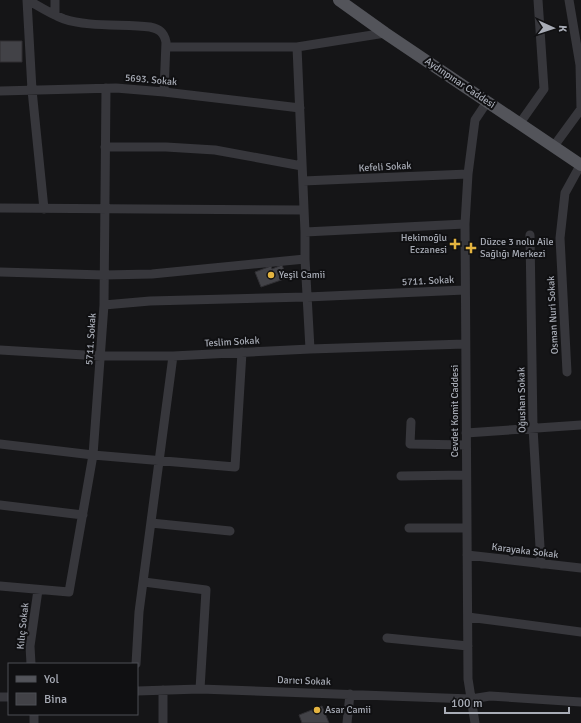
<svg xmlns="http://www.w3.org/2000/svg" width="581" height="723" font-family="Signika,sans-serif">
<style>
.building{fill:#424247;stroke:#302f33}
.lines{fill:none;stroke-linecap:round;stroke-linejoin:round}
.minor{stroke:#37373c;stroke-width:9}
.major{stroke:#53545a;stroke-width:12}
.poi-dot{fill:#e4b440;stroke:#101012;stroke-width:1.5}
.labels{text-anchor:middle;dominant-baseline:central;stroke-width:4;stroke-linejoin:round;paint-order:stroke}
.street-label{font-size:10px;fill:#a8acb6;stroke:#101012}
.poi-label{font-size:10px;fill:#a8acb6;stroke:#101012;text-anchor:start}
</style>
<rect width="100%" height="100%" fill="#151517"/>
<path class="building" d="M0,41H22V62H0Z
M282,265L287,278L261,287L255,272L271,266L272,269Z
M322,706L329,723H302L299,715Z"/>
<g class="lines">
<path class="minor" d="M27,0L32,90L44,209
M28,0C40,7 51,14 64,19C87,27 124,24 150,27C159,29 164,32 166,42L164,92
M55,0V15
M167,47H297L385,33
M297,47L305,232V259L310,349
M0,91L116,88L164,92L300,108
M520,123L544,89L538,0
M554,146L581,109L580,65L569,0
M105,147H166L215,150L302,166
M303,181L468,174
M0,208L304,210
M305,232L465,224
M530,235L533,428L541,564
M0,272L104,275L152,274L305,259
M104,305L106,88
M0,350L101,356H173L310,349L465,344
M567,372L560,238L565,193L581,164
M411,422L410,444L466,445
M466,433L581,425
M0,444L93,455L235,467L242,352
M401,476L466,475
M0,505L83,515
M151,523L230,531
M409,528H467
M467,555L581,568
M144,582L206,590L200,689
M0,586L69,592L93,455L104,305L150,301L307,297L465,290
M468,617L581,632
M387,638L468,646
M31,664L30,646L38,590
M136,664L139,612L173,356
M137,691L200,689L471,699L490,696L581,702
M0,697H9
M34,714V723
M163,723V690
M347,723L350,694
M475,723L468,679L465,224L468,174L475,120L487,102"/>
<path class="major" d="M339,0L385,33L581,165"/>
</g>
<g class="poi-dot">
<path d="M453 238h4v4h4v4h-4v4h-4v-4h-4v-4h4z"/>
<path d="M469 242h4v4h4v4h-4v4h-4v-4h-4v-4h4z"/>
<circle cx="271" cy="275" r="4"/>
<circle cx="317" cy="710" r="4"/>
</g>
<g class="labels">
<g class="street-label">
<text transform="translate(151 80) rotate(5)">5693. Sokak</text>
<text transform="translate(460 83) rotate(34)">Aydınpınar Caddesi</text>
<text transform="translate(385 167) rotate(-3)">Kefeli Sokak</text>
<text transform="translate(428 281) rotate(-3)">5711. Sokak</text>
<text transform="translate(553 315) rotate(-93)">Osman Nuri Sokak</text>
<text transform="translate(91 339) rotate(-86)">5711. Sokak</text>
<text transform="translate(232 342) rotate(-3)">Teslim Sokak</text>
<text transform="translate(522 400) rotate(-91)">Oğushan Sokak</text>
<text transform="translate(455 411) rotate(-90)">Cevdet Komit Caddesi</text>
<text transform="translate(525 551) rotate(7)">Karayaka Sokak</text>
<text transform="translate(23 626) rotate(-84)">Kılıç Sokak</text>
<text transform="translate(304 681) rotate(2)">Darıcı Sokak</text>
</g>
<g class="poi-label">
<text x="447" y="238" text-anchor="end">Hekimoğlu<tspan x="447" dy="12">Eczanesi</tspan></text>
<text x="480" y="242">Düzce 3 nolu Aile<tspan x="480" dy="12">Sağlığı Merkezi</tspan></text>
<text x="279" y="275">Yeşil Camii</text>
<text x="325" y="710">Asar Camii</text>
</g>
</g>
<rect x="8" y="663" width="130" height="52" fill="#101012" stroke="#4d4e54"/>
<rect x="16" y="676" width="20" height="6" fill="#53545a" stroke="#4d4e54"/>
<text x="44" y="683" font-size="12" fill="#a8acb6">Yol</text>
<rect x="16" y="693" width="20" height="12" fill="#424247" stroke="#4d4e54"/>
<text x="44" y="703" font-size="12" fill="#a8acb6">Bina</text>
<g transform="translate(553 28) rotate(93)" stroke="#101012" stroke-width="3" paint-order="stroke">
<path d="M0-3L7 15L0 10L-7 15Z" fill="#a8acb6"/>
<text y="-6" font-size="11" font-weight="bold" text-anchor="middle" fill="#a8acb6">K</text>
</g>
<path d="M445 707v6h124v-6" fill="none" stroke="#a8acb6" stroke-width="2"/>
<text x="451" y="707" font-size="12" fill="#a8acb6" stroke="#101012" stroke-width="3" paint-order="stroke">100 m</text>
</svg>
